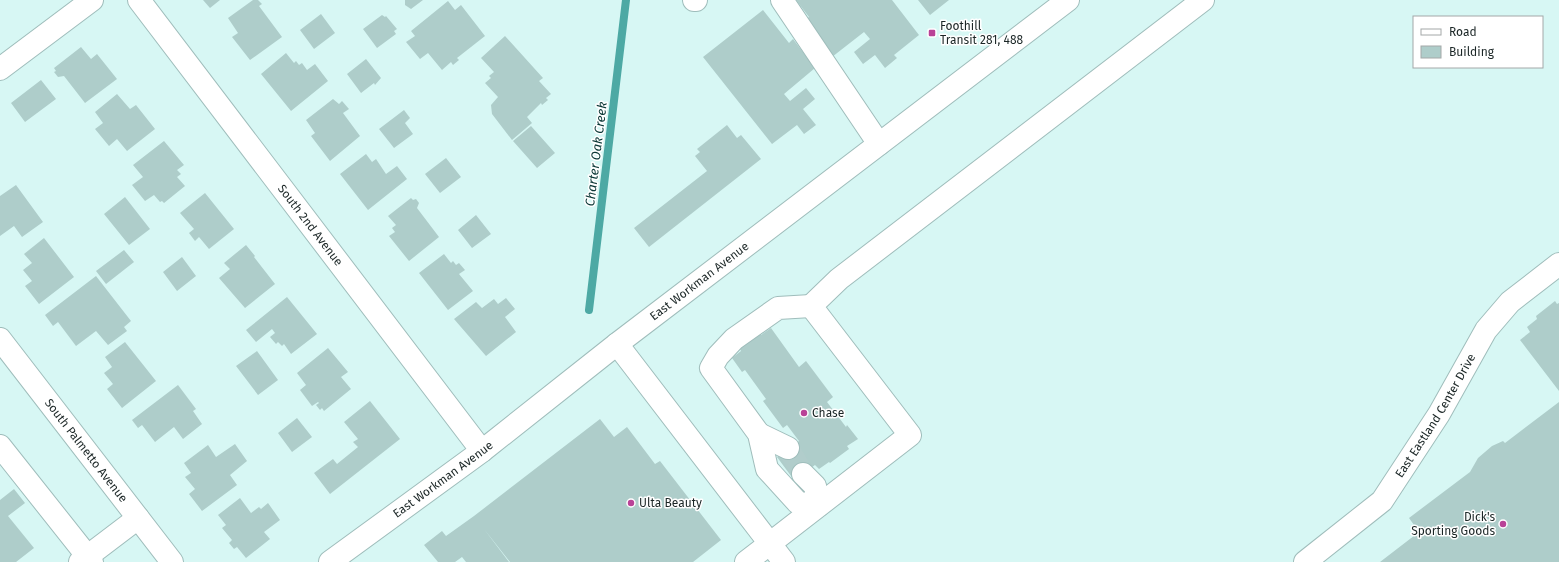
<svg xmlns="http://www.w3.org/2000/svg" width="1559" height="562" font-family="'Fira Sans',sans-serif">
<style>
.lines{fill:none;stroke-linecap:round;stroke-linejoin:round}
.stream{stroke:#4da9a4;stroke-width:8}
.building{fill:#aecdca}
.minor-tunnel{stroke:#b1cdcb;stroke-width:22;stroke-dasharray:22 11;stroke-linecap:butt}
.minor-casing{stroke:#9fbdbb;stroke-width:24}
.minor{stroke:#fff;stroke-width:22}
.poi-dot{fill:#b94297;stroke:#fff;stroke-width:1.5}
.labels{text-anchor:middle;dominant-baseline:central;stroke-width:3;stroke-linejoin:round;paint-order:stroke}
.poi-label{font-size:12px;fill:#1b2626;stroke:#fff;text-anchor:start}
.street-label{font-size:12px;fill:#1b2626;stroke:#fff}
.water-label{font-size:13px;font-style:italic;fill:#0a3735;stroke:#fff}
</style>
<rect width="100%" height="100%" fill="#d7f7f4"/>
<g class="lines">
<path class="stream" d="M589,310L626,0"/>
</g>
<path class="building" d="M203,0H220L210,8Z
M253,0H258L262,4L259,6L282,37L250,60L232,37L238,33L228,18Z
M405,0H423L411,9L405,5Z
M796,0H892L919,35L894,55L897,58L885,68L875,55L863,64L854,52L870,39L864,32L832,57L804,21L809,17Z
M918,0H949L930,15Z
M448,1L455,10L461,5L485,36L457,58L459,60L453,65L451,62L442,70L428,53L420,59L406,42L415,36L411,31Z
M763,10L789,43L793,39L815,68L784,94L790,101L806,88L815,99L803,109L816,125L804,134L797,125L772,144L703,57Z
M321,14L335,33L314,49L300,30Z
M382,15L385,17L386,16L397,29L394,31L396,34L377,48L363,29Z
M505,36L543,78L539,81L551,94L546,98L548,100L542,105L541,103L527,117L532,123L512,140L492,114L491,105L498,97L485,83L491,78L489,76L494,72L481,58Z
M81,47L91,59L97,54L117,79L85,103L64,76L58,77L54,72L56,71L54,68Z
M286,53L294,63L296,61L299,65L302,63L307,70L315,64L328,81L291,111L261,74Z
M366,59L381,78L375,85L374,83L361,93L347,74Z
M41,80L56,99L25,122L11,103Z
M117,94L130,109L136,105L155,129L127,151L117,139L109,146L95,129L103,123L95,112Z
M333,99L339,104L342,101L349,109L343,113L360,136L330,161L311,136L315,133L306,120Z
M404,110L410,118L405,123L413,134L394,148L379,129Z
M727,125L737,138L741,135L761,159L649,247L634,228L707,171L695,156L700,152L697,149Z
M531,126L555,153L537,168L513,141Z
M164,141L184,165L177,170L181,174L177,177L185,186L164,203L162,201L160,202L154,195L145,201L132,185L143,177L133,165Z
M366,154L372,162L376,159L386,174L397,166L407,179L368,210L340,174Z
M446,158L461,177L440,193L425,174Z
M16,185L43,222L22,237L14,226L0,236V196Z
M205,193L234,229L209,249L199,237L195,241L189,233L194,229L180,213Z
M125,197L150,229L129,245L104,214Z
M411,198L413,200L416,199L419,203L417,208L439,237L409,261L389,236L395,232L392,228L396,225L388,216Z
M476,215L491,234L472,248L458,230Z
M44,238L74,277L39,304L25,286L32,281L23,270L32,263L24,254Z
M246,245L255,256L254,257L275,284L245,308L219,278L230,269L224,263Z
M124,250L134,262L106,284L96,271Z
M444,254L451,263L453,261L456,265L459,263L465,270L459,274L473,291L448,310L419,273Z
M182,257L196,276L177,291L163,272Z
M96,276L131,321L124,327L127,331L108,345L96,331L76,346L58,322L53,326L45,315Z
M287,297L317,334L291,354L284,344L282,346L278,342L276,344L270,337L275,333L272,329L256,342L246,330Z
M506,298L515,309L505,317L516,332L486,356L454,319L476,302L482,308L494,299L498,304Z
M1555,301L1557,304L1559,303V391L1520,340L1530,332L1527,327L1537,319L1536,316Z
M771,328L799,367L806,361L833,397L827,402L846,427L847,425L858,439L847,446L849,449L830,463L829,462L819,469L815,465L794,480L777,457L799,441L787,425L783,428L763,401L766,399L745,370L742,372L732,358L741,351L739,347L759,333L761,335Z
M125,342L156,381L122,408L107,389L113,384L104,373L112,367L105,357Z
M328,348L348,372L341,377L351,389L324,411L322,408L320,410L316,405L319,403L318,402L312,406L300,390L306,385L297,373Z
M257,351L278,380L258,395L236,366Z
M178,385L196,409L193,411L202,424L183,439L174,427L155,442L142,425L138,428L132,420Z
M370,401L400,439L330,494L314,473L333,459L337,464L358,447L353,442L358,439L344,422Z
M1559,402V562H1380L1419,532L1409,518L1470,472L1478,458L1492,446L1503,441L1505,443Z
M297,418L312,437L292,452L278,433Z
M600,419L614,437L627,427L655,464L660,461L721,540L693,562H510L484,529L509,562H466L462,557L455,562H438L424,545L442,531L446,536L474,516Z
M235,444L247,461L230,475L237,485L202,511L189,494L195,489L185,477L191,473L184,463L208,445L216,457Z
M14,489L25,503L8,516L34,548L16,562H0V500Z
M240,498L251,513L259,507L261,509L268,503L280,520L264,532L270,539L246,558L237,547L234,549L229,543L232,540L222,528L226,525L218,515Z"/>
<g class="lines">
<path class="minor-tunnel" d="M788,448L803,474"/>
<defs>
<g id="minor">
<path id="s1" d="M139,0L482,451"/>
<path d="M694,0H696"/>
<path d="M782,0L879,144"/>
<path d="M0,69L92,0"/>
<path id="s2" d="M0,339L172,562"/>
<path d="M617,344L784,562"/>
<path d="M759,434L788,448"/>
<path d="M0,446L92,562"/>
<path d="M803,474L815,486L819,505L798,503L767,469L759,434L711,368L718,356L734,339L778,308L811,306"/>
<path d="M80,562L138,518"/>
<path id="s3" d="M330,562L482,451L617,344L1068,0"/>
<path d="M746,562L910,435L811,306L839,279L1203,0"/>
<path id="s4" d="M1305,562L1382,501L1439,414L1486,330L1510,302L1559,264"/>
</g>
</defs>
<use href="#minor" class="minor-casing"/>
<use href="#minor" class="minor"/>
</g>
<g class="poi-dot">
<rect x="928" y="29" width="8" height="8" rx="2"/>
<circle cx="804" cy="413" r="4"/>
<circle cx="631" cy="503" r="4"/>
<circle cx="1503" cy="524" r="4"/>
</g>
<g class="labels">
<g class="poi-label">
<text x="940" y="26">Foothill<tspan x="940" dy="14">Transit 281, 488</tspan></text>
<text x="812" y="413">Chase</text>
<text x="639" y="503">Ulta Beauty</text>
<text x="1495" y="517" text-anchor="end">Dick's<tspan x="1495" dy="14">Sporting Goods</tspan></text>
</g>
<g class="street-label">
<text stroke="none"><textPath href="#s1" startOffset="283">South 2nd Avenue</textPath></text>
<text stroke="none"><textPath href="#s3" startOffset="464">East Workman Avenue</textPath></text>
<text stroke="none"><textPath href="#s4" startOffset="199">East Eastland Center Drive</textPath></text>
<text stroke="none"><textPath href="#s2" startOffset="141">South Palmetto Avenue</textPath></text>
<text stroke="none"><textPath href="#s3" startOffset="140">East Workman Avenue</textPath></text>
</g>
<g class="water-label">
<text transform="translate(596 154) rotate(-83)">Charter Oak Creek</text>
</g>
</g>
<rect x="1413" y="16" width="130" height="52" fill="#ffffff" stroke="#a4a8a8"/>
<rect x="1421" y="29" width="20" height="6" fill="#ffffff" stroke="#a4a8a8"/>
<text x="1449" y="36" font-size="12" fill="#1b2626">Road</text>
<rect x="1421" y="46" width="20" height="12" fill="#aecdca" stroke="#a4a8a8"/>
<text x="1449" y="56" font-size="12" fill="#1b2626">Building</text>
</svg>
